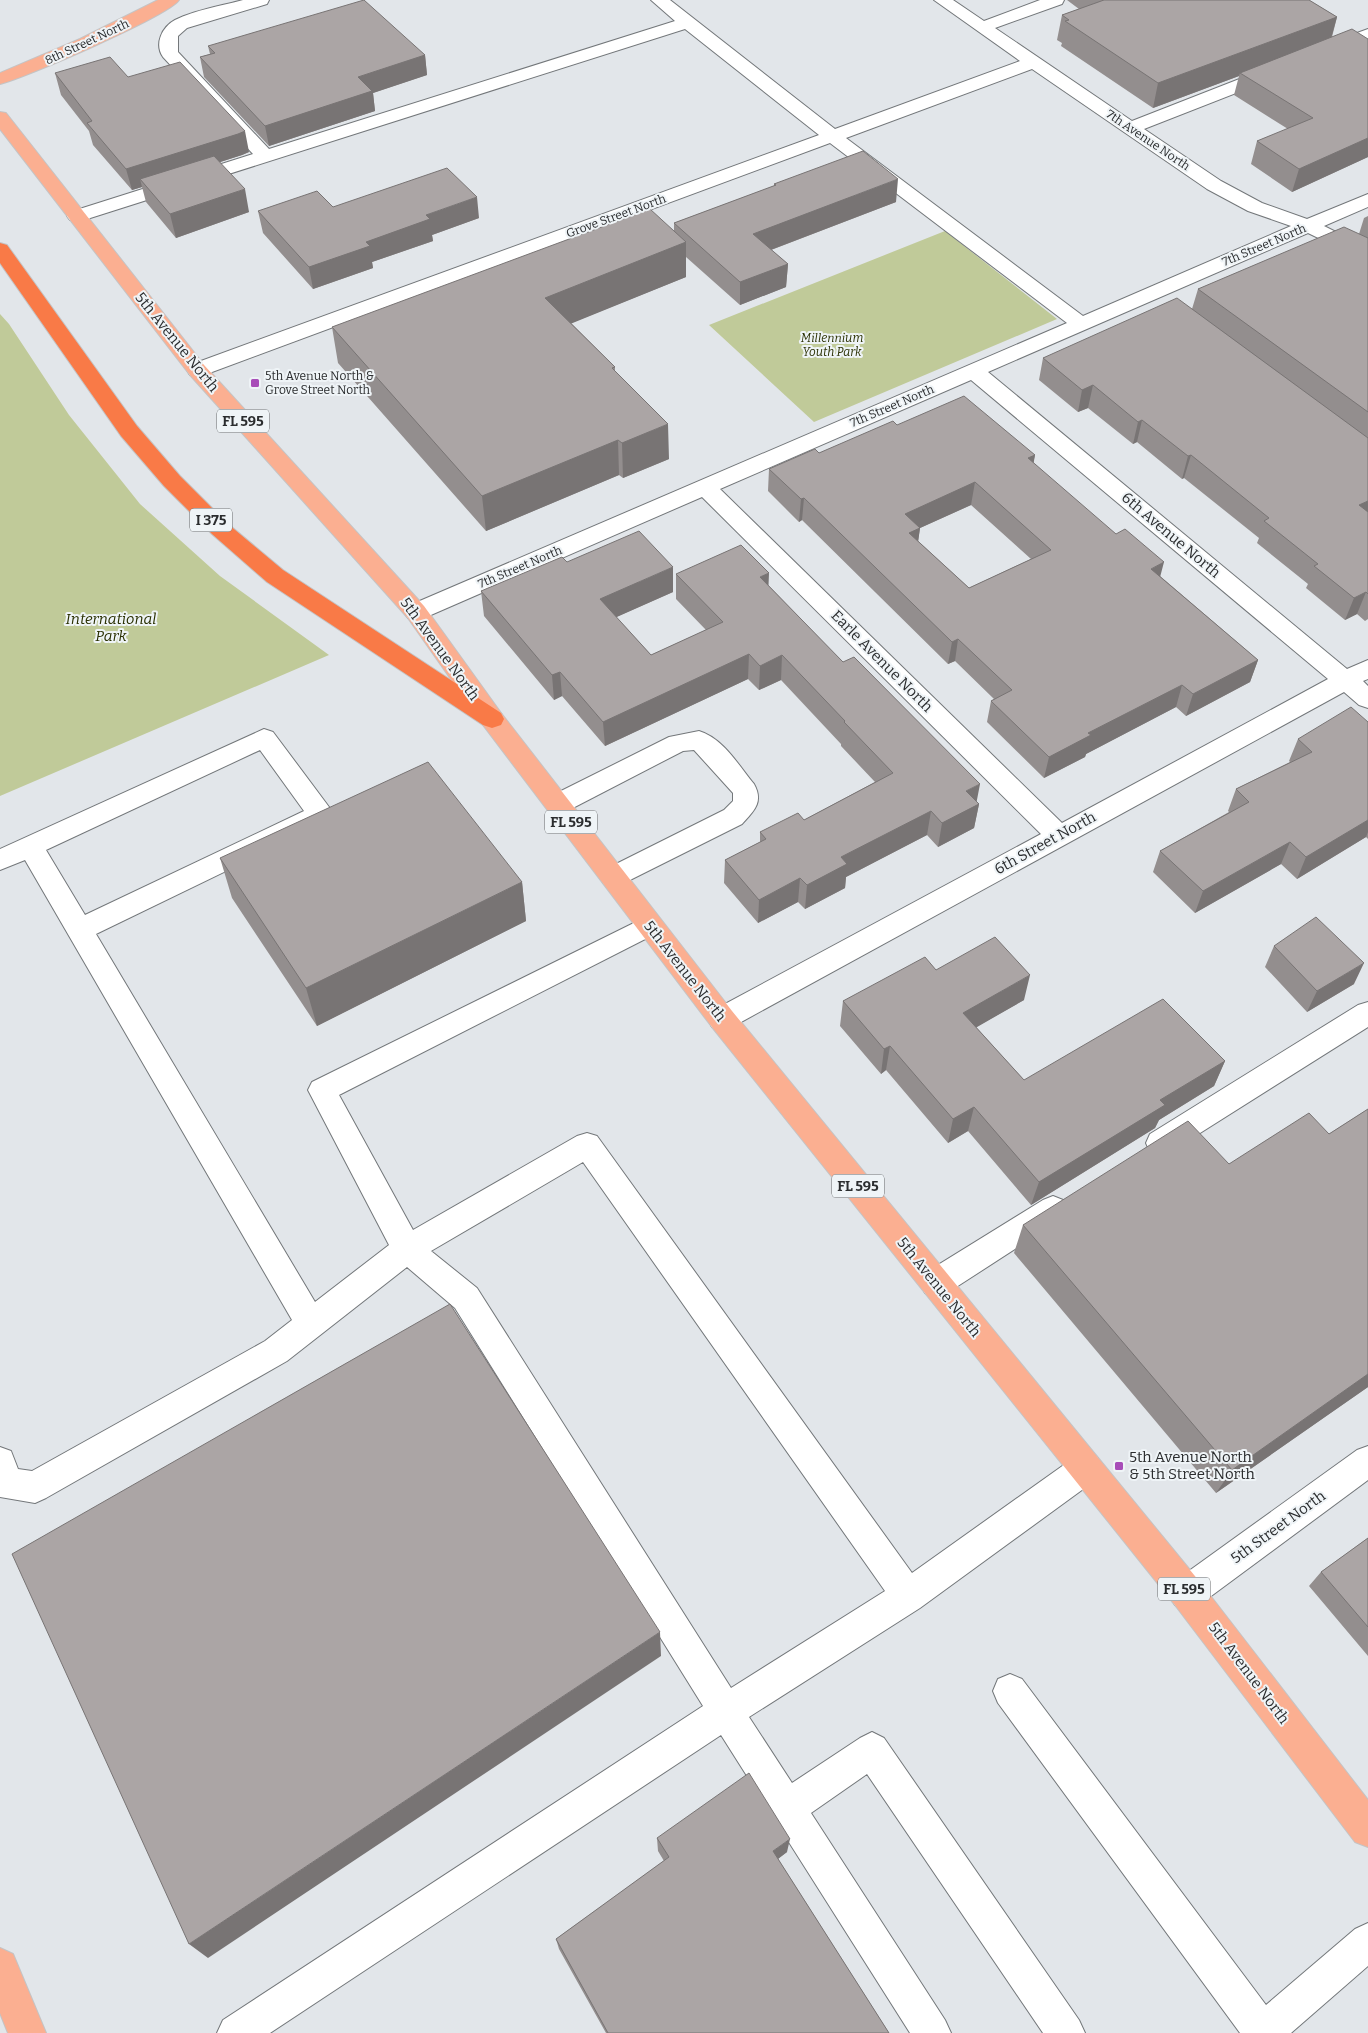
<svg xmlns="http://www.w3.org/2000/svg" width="1368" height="2033" font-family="Bitter,serif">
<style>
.green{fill:#c0ca99}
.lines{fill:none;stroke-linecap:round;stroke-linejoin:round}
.minor-casing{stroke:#73777a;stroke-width:2}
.major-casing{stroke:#c4c4c5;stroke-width:2}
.highway-casing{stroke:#c4c4c5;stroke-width:2}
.minor{fill:#fff;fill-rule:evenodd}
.major{fill:#fbaf91;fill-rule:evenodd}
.highway{fill:#f97a47;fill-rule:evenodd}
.wall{fill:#938e8e;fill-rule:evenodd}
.shaded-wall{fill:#787474}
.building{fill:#aba5a5;stroke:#787474;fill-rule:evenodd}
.poi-dot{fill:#a84db8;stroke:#eff4f7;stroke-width:2}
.labels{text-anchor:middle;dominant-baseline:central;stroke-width:4;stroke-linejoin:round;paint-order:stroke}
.far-street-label{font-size:12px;fill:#2b2d2f;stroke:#eff4f7}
.far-park-label{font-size:12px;font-style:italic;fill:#2a3002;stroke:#eff4f7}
.far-poi-label{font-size:12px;fill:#2b2d2f;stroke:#eff4f7;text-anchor:start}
.shield{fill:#eff4f7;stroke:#66696b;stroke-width:1}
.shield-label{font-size:14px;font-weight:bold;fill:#2b2d2f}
.street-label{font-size:15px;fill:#2b2d2f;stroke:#eff4f7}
.park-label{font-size:15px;font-style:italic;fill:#2a3002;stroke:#eff4f7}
.poi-label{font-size:15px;fill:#2b2d2f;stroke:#eff4f7;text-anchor:start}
</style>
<rect width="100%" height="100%" fill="#e2e6ea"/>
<path class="green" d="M945,231L1057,319L814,422L709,325Z
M0,314L9,324L69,415L140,504L220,576L329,655L0,796Z"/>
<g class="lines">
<defs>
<path id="minor" d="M243,0H269L267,4L187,28L178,36V52L269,149L675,21L651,0H670L835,129L1020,61L934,0H953L984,21L1040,0H1064L1062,4L995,28L1132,121L1265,69H1277L1280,73L1277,77L1144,129L1221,181L1262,203L1307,219L1368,194V207L1324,226L1368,248V262L1308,233L988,372L1347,669L1368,660V679L1363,681L1368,686V708L1359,705L1344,692L732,1027L722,1030L712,1027L708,1019L712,1011L1041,834L702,497L424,618L416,620L408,618L404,612L408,606L1067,323L830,143L204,375L197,376L190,375L187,370L190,365L819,135L685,29L84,220H70L67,216L70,212L253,154L163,57C154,44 162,27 175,20C195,10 221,6 243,0ZM1032,69L1207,189L1248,211L1291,226L1083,316L846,138ZM971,380L1328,679L1062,823L720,489Z
M1368,29V40L1330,54L1324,53L1321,49L1324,45Z
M264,729L273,732L329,807L333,814L329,821L96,934L315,1302L389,1245L308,1090L312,1082L650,915L659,918L663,925L659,932L339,1095L413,1230L577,1136L587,1133L597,1136L912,1573L1075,1457L1086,1453L1097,1457L1102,1468L1097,1479L920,1608L749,1717L792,1783L860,1738L872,1732L884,1738L1079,2020L1085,2033H1043L867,1774L811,1813L945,2020L951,2033H910L721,1735L270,2033H217L223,2020L703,1706L455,1308L407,1267L287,1361L46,1498L35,1503L0,1497V1447L11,1451L18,1469L32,1471L265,1341L292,1320L25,860L0,870V849ZM260,750L304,811L85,915L46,850ZM583,1162L885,1591L731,1688L477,1288L431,1251Z
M699,731C723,738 739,766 754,784C764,802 754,811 742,824L622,884L613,887L604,884L600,877L604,870L724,810L733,801V793L694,750L683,751L567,811L558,814L549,811L545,804L549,797L669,737Z
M1368,1002V1027L1170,1152L1160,1155L1150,1152L1146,1143L1150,1134L1358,1005Z
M1053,1196L1063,1200L1068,1209L1063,1218L947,1293L936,1297L925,1293L921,1283L925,1273L1043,1200Z
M1368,1446V1480L1199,1605L1187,1610L1175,1605L1170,1593L1175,1581L1357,1450Z
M1010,1674L1022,1679L1266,2005L1355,1929L1368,1923V1966L1291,2033H1240L998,1703L993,1691L998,1679Z"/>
<path id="major" d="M158,0H179C168,16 25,78 0,84V73L80,39Z
M0,112L6,113L204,365L424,606L501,713L732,1011L1199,1581L1368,1800V1847L1355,1842L1175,1605L712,1027L483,725L408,618L190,375L0,129Z
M0,1948L13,1954L46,2033H8L0,2013Z"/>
<path id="highway" d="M0,243L7,245L137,426L180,476L228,524L283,570L501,713L504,719L501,725L492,728L483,725L267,582L212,534L164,486L121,436L0,263Z"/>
</defs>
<use href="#minor" class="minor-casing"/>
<use href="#major" class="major-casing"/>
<use href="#highway" class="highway-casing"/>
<use href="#minor" class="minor"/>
<use href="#major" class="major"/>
<use href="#highway" class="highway"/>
</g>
<path class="wall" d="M1067,0H1309L1337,17L1332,37L1368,39V157L1292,192L1251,164L1257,141L1288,129L1234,95L1239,76L1153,108L1061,46L1062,43L1057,40L1062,15L1079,9Z
M208,46L425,55L427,75L373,93L375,111L269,146L204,77L200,57L210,54Z
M55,73L128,77L249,152L242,155L220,162L249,212L176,238L146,202L142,187L132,190L93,145L89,131L61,95Z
M774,184L896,202L771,250L788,264L786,287L740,305L686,257V277L571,323L615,367V372L669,459L623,478L619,475L486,531L338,363L332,327L674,231V223L774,186Z
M333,207L479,218L432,235L433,241L372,262L373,268L313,289L263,233L258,211Z
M1368,216V619L1365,621L1357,614L1345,620L1306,588L1308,584L1257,543L1259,538L1184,478L1182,479L1137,442L1133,444L1088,408L1078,412L1039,380L1043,358L1192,309L1198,289L1359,234L1364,218Z
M897,425L1035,455L1033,463L1160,576L1258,660L1250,682L1186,716L1176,707L1086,754L1085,757L1044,778L987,722L991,701L994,699L955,661L948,664L802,520L799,522L768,491L769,469L819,453ZM971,505L1031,559L969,588L918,541L920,528Z
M567,562L673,592L616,617L651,655L706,630L676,599V574L769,586L979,804L974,828L938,847L927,835L846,877L845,888L805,909L798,902L758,923L724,883L725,860L760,842V832L804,820L875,782L841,746V744L781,680L759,690L748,679L605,746L562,696L554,700L484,616L481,591Z
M1368,722V839L1366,837L1297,879L1281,864L1195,913L1153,872L1160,851L1229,812L1228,811L1236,789L1290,762L1289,761L1298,739Z
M220,858L522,882L526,921L317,1026L232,898Z
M1274,946L1354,984L1307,1012L1265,967Z
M936,970L1024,1000L976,1027L1024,1080L1225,1061L1214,1086L1159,1120L1155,1128L1031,1205L968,1131L948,1143L886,1070L881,1074L840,1026L843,1001Z
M1368,1109V1387L1216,1493L1014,1253L1023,1225L1329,1134Z
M1368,1538V1656L1309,1586L1321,1572Z
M657,1838L787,1852L778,1859L889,2033H606L559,1949L556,1939L664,1861L658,1851Z"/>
<path class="shaded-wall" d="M1337,17L1330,42L1240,73L1239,76L1153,108L1158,83Z
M425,55L427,75L373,93L375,111L269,146L265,126L358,77Z
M245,131L249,152L242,155L146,186L140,179L142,187L132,190L126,169Z
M1368,138V157L1292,192L1299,169Z
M898,179L896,202L752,257L753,234Z
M245,189L249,212L176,238L170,214Z
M477,197L479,218L432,235L433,241L372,262L373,268L313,289L309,267L426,215Z
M686,242V277L548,333L545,298Z
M788,264L786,287L740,305V282Z
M1093,385L1088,408L1078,412L1082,390Z
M1142,420L1137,442L1133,444L1138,422Z
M668,424L669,459L623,478L622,443Z
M618,440L619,475L486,531L482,496Z
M1035,455L1031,478L1028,458Z
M1191,455L1184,478L1182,479L1188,456Z
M975,482L971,505L920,528L917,550L909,533L905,514Z
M804,498L802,520L799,522L801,499Z
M1368,501V519L1359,505Z
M1164,562L1158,585L1151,569Z
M673,567V592L601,624L600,599Z
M769,573L768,598L760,577Z
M1366,592L1357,614L1345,620L1354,598Z
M958,639L955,661L948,664L952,642Z
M749,654L748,679L605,746L603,722Z
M782,655L781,680L759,690L760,666Z
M1258,660L1250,682L1186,716L1193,694Z
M560,672L562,696L554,700L552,675Z
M1182,685L1176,707L1086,754L1085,757L1044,778L1049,757L1088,733Z
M980,784L976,805L979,804L974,828L938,847L942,823L966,791Z
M931,811L927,835L846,877L845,888L805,909L807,885L841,857Z
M1368,820V832L1366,837L1297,879L1306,857Z
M1290,842L1281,864L1195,913L1203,891Z
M800,878L798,902L758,923L759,900Z
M522,882L526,921L317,1026L306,988Z
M1364,963L1354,984L1307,1012L1317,991Z
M1030,975L1024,1000L958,1038L963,1013Z
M890,1046L886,1070L881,1074L884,1049Z
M1225,1061L1214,1086L1159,1120L1155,1128L1031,1205L1039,1182L1160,1100Z
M974,1107L968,1131L948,1143L953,1119Z
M1368,1374V1387L1216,1493L1232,1470Z
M660,1632L661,1656L208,1958L189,1944Z
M790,1839L787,1852L771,1864L773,1851Z"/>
<path class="building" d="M364,0L425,55L358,77L372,91L265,126L200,57L215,53L208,46Z
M1104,0H1309L1337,17L1158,83L1065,21L1069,20L1062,15Z
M1352,29L1368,39V138L1299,169L1257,141L1313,118L1240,73Z
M110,57L128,77L180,62L245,131L238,134L126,169L87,123L92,121L55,73Z
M863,151L898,179L753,234L788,264L740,282L674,223L776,185L774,184Z
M214,156L245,189L170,214L140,179Z
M447,168L477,197L426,215L430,219L366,242L370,246L309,267L258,211L317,191L333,207Z
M650,209L686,242L545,298L615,367L612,368L668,424L622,443L618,440L482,496L332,327Z
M1344,227L1368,238V412L1198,289Z
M1177,298L1368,438V501L1359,505L1368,512V594L1366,592L1354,598L1314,566L1318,564L1264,521L1269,518L1191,455L1188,456L1142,420L1138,422L1093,385L1082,390L1043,358Z
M964,396L1035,455L1028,458L1116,534L1125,529L1164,562L1151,569L1258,660L1193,694L1182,685L1088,733L1091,735L1049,757L991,701L1012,690L958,639L952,642L804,498L801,499L769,469L815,449L819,453L893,421L897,425ZM975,482L1051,550L969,588L909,533L920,528L905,514Z
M639,531L673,567L600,599L651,655L723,622L676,574L741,545L769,573L760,577L843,662L854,657L980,784L966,791L979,804L942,823L931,811L841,857L847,864L807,885L800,878L759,900L725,860L766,839L760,832L798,813L804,820L893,773L844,722L845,721L782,655L760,666L749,654L603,722L560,672L552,675L481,591L562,557L567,562Z
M1351,707L1368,722V820L1306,857L1290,842L1203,891L1160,851L1249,802L1236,789L1312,752L1298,739Z
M428,762L522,882L306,988L220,858Z
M1316,917L1364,963L1317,991L1274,946Z
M995,937L1030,975L963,1013L1024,1080L1163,999L1225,1061L1160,1100L1165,1105L1039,1182L974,1107L953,1119L890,1046L884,1049L843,1001L925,957L936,970Z
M1368,1109V1374L1232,1470L1023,1225L1188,1121L1229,1164L1309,1113L1329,1134Z
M450,1304L660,1632L189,1944L12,1554Z
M1368,1538V1627L1321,1572Z
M749,1773L790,1839L773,1851L889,2033H608L556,1939L669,1857L657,1838Z"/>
<g class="poi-dot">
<rect x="250" y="378" width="10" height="10" rx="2.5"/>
<rect x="1114" y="1461" width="10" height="10" rx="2.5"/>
</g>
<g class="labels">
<g class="far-street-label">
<text transform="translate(87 42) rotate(-25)">8th Street North</text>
<text transform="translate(1148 140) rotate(34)">7th Avenue North</text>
<text transform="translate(616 216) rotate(-20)">Grove Street North</text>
<text transform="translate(1264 245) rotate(-23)">7th Street North</text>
<text transform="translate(892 406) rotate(-23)">7th Street North</text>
<text transform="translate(520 567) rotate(-23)">7th Street North</text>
</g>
<g class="far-park-label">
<text x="832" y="338">Millennium<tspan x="832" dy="14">Youth Park</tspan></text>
</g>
<g class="far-poi-label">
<text x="265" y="376">5th Avenue North &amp;<tspan x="265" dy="14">Grove Street North</tspan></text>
</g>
<g class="shield">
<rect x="217" y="409.5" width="52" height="23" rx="4"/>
<rect x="190" y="508.5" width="42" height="23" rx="4"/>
<rect x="545" y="810.5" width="52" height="23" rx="4"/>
<rect x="832" y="1174.5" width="52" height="23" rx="4"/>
<rect x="1158" y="1577.5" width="52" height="23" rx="4"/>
</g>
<g class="shield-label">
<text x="243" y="421">FL 595</text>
<text x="211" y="520">I 375</text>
<text x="571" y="822">FL 595</text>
<text x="858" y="1186">FL 595</text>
<text x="1184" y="1589">FL 595</text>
</g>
<g class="street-label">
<text transform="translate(177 342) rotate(51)">5th Avenue North</text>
<text transform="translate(1171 535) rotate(40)">6th Avenue North</text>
<text transform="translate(440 649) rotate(54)">5th Avenue North</text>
<text transform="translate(882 661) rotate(45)">Earle Avenue North</text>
<text transform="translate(1045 843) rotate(-29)">6th Street North</text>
<text transform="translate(685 971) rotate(52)">5th Avenue North</text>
<text transform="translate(939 1287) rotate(51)">5th Avenue North</text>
<text transform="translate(1278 1527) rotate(-36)">5th Street North</text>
<text transform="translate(1249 1673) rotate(53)">5th Avenue North</text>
</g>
<g class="park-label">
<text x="111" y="619">International<tspan x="111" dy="17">Park</tspan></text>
</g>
<g class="poi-label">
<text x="1129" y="1457">5th Avenue North<tspan x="1129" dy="17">&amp; 5th Street North</tspan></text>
</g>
</g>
</svg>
